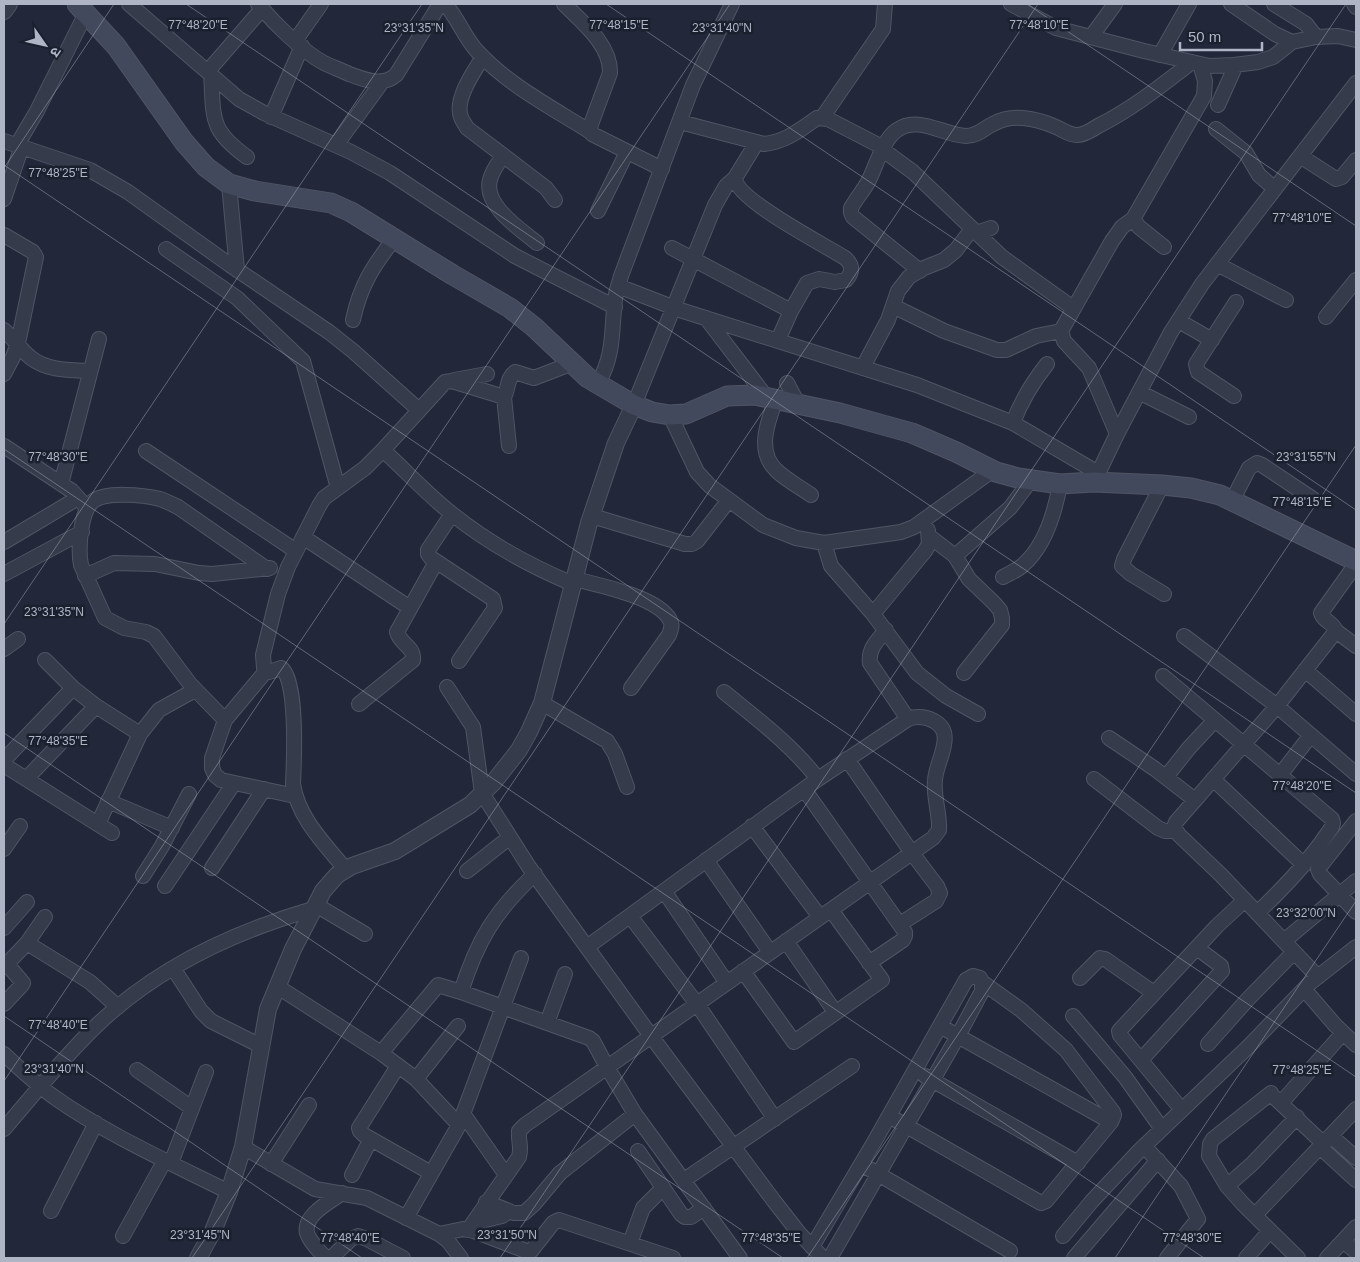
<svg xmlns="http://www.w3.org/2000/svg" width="1360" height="1262" font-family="Helvetica,'Noto Sans Devanagari',sans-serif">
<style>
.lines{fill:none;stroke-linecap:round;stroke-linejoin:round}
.minor-casing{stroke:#505565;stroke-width:16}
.tertiary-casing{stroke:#505565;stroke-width:18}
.secondary-casing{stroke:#505565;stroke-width:21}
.minor{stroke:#353b4a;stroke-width:14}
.tertiary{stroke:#353b4a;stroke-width:16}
.secondary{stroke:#43495d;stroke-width:19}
.ticks{fill:none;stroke:#b0b5c6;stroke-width:1;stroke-opacity:0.45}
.ticks-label{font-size:12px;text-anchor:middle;fill:#b0b5c6;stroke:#1b202e;stroke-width:5;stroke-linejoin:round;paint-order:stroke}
</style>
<rect width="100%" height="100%" fill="#222839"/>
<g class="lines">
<defs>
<path id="minor" d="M129,4L239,99L264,113L351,152L390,173L515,256L615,307
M258,4C274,23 303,52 324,63C332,67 341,70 349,74C365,80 382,87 396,75L440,4
M445,4C458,18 464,37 477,51C508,85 551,107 589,131
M564,4C582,22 611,45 610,73L590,127L592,134L662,169
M1011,4L1056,28L1144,51L1209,66L1234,65L1258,62L1273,57L1292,42
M1231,4L1275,34L1292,42L1316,37L1338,36L1356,40
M1274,4L1306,24L1316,37
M1354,4L1356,7
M1091,37L1115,4
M295,41L321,4
M1160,55L1189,4
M483,57C474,71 454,100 461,117C462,121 465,124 467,128L546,188L555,200
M208,71L262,9
M211,73C214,117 208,129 247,157
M1218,105L1236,65
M271,117L302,46
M822,118L883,29L885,4
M680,122L764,144C785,142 800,130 817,118L828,119L884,148
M1216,129L1246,153L1259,175L1275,189
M4,141L90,170L128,192L230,265L329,332L353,351L419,410
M757,142L735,178C736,200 825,245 845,258C853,265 853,272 846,280L835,282L819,279L807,283L791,311L778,340
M17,145L37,111L86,13
M336,145L382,82
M883,150L913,172L1002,257L1073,308
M503,156C498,163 492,171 490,180C483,205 520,229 537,243
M1300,156L1336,179L1342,177L1356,160
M229,184L237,270
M4,199L22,146
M598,211L627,152
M1133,219L1139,227L1164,247
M976,233L991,228
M4,235L33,252L36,257L18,343L13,357L4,374
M672,248L791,311
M166,249L237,298L303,361L338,488
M1217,264L1286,300
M920,271L853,217L851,213V208C856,199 863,191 868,182C876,167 883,139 897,130C918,115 943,135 966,136C978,136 984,128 993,124C1002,119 1013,117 1023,118C1035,119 1045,122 1056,127C1063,130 1069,135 1077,135C1084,135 1092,130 1098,126C1132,109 1162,85 1192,62
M618,286L680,310L917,385L1013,423L1098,473
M893,306L944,331L997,350H1006L1036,336L1061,331
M1326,317L1356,280
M706,318L767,398
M353,320C360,286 373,266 394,239
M1179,321L1212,340
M4,330C13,338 21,350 31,358C48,371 70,370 90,371
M863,367L888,320L898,291L909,277L924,268L944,260L956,250L972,229
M454,380L487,374
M787,383L798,404
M598,384C615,352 611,333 615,299C616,292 619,284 621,276L693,85L732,4
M1139,392L1189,417
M1234,396L1198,372L1196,364L1236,302
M504,397L509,446
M776,399C768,421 756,451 776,470C786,480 800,487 811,495
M634,405L715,205L726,186L735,178
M670,415L697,472L710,486L763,525L796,538L824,543L901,532L914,527L993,470
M1013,423C1021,401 1032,383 1047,364
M1117,434L1089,368L1064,341L1061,331L1112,241L1122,227L1133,219L1204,96L1205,81L1200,64
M4,446L72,491L87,508
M383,450C406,471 427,494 451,513C488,543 530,566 573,584
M146,451L296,551
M1095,480L1117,434L1171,332L1202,284L1356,83
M61,484L99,339
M1162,485L1124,559L1122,566L1131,574L1164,594
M1232,501L1249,468L1257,463L1262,465L1313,499
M452,514L428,550V554L431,558L493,599L495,608L459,661
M592,516L685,544H692L697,541L729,500
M929,536L955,556L969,579L994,603L1000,610L1002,618V625L964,673
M303,537L410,608
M4,542L78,498
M824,543L831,566L873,614L917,673L946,696L978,714
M955,556L1010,508L1031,480
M4,574L82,532
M85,576L114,563L155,564L199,573L212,574L270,568
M1003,577C1010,573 1018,570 1023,565C1045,546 1055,512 1060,484
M575,579C598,585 658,597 670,620C673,625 671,629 669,635L631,688
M873,614L925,551L929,544L928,530
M886,630C877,641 868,649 870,663L908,719
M1336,631L1356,646
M1184,636L1277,706L1356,774
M4,649L18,639
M45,660L73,688L96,706L140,734
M1305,670L1356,714
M266,671L225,720L212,758V768L215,775L221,780L295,796
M1163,676L1332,819L1333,823L1332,827C1311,859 1285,887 1257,913
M447,687L473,727L482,793L529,867L651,1036L774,1201L799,1233L823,1258
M724,692C757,719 791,744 818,779
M542,703L607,741L615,754L627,787
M359,704L413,660C415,647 400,644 397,632L436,562
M225,720L190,684L154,636L146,632L124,628L105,618L81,565C78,550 80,513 92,502C105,491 144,495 160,499C166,501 172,504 178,507L267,569
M1109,738L1155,769L1195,800
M847,759L912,853L937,886L940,893L936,901L900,924
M4,760L73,688
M4,765L112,833
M1280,775L1311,735
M1166,777L1189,748L1215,720
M26,779L96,706
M1094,779L1158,828L1165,831H1176
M1213,779L1304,865
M804,789L905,932V936L903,940L869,963
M108,801L172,828
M1356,821L1318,869L1320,874L1356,912
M98,824L140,734L159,710L195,690
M752,826L820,917
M4,849L20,826
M706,860L770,952
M212,868L264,789
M346,870C325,844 298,818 293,784C294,763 298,678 281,668L269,672L266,671L264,668L263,655L278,594L288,567L319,506L324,498L365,468L383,450L445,382L452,381L504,397C509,389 506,379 515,372L534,378L573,363
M467,871L510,837
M143,876L162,846L189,794
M165,886L234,783
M664,891L727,983
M316,905L365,934
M630,916L697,1004L775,1119
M4,928L27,902
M786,941L835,1012
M1284,941L1356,881
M27,943L90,982L118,1007
M4,967L27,943L45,917
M173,968L201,1011L211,1021L261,1046
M743,971L794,1042L882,980L831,910
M1318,977L1221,875L1179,835L1174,827L1176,822L1277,706L1336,631C1334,623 1323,621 1321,613L1356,564
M1080,978L1100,958L1105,959L1154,993
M278,987L381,1053L416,1079L459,1125
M1304,989L1335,1025L1356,1045
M461,992C477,941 495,911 535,874
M4,1004L21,986L23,983L7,964
M1073,1016L1125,1077L1162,1129
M547,1023L565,974
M940,1026L1111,1122
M1208,1044L1248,999L1294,952
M381,1053L438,985L461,992L589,1038L593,1041L607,1067L635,1114L740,1258
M4,1054C20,1069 36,1084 54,1097C106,1134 171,1163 229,1192
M1141,1060L1222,971L1221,966L1197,948
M398,1066L359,1128L360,1131L364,1135L431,1173
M137,1070L192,1108
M925,1076L1078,1163
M416,1079L458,1026
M1271,1093L1213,1139L1210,1144L1209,1156L1227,1186L1243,1204L1298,1258
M1274,1097L1324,1144
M1281,1103L1343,1033
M1182,1110L1120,1035L1119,1031L1217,926L1245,900
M464,1115L506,1175
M889,1116L1041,1203L1046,1201L1111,1122L1114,1115L1113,1112L1066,1050L1021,1010L982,982
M4,1129C34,1094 62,1059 95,1027C156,968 233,932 313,909
M1331,1136L1356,1158
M1144,1146L1181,1186L1198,1219L1167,1258
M243,1147L315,1189L367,1198L439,1234L448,1241L461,1258
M1320,1147L1356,1180
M638,1151L681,1214L685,1217H691L704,1208
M171,1163L206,1072
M271,1164L309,1105
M861,1164L1010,1251
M352,1175L371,1139
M684,1180L852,1066
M1227,1186L1252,1164L1297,1117
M486,1202L514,1213H524L534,1204L560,1173L635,1114
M51,1211L96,1123
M1255,1215L1356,1109
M406,1218L459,1125L521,958
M473,1223L502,1216L509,1211
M468,1230L519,1157C522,1146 518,1142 519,1131L525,1125L933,838L939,830C940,813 933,796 935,780C936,761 957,733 934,721C925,716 917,716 908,719L818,779L587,947
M439,1234L463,1229L474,1231L526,1251H531L553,1223L559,1220L673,1258
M123,1236L165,1160
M1063,1236L1092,1201L1140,1150L1249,1046L1310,983L1356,947
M1343,1241L1356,1252
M630,1243L643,1208L663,1188
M812,1247L873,1144L966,980L973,976L980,978L982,982V991L958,1036L830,1258
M326,1258C319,1251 310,1242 307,1233C303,1215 330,1202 342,1193
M331,1258L351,1239L358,1236L367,1239L403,1258
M1074,1258L1158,1160
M1246,1258L1270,1231
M1327,1258L1356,1227"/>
<path id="tertiary" d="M4,11L9,4
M198,1258L213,1231L229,1192L243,1147L268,1009L293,949L323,891L337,875L352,866L395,851L470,805L493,783L519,750L529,732L542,703L589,523L616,443L634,405"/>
<path id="secondary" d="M77,4L116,46L184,142L206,167L229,184L255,191L331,203L351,212L453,275L510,308L534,327L588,378L634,405L652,412L670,415L686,414L727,396L755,395L840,413L912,433L956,452L996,472L1018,478L1060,484L1094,482L1162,485L1191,488L1220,495L1356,561"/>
</defs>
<use href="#minor" class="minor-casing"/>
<use href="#tertiary" class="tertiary-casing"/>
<use href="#secondary" class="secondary-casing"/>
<use href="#minor" class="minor"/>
<use href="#tertiary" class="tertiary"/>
<use href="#secondary" class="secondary"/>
</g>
<path class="ticks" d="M186,4L1356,793M606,4L1356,510M1027,4L1356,226M4,165L1356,1077M4,168L114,4M4,449L1204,1258M4,624L422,4M4,733L783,1258M4,1016L362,1258M4,1081L730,4M192,1258L1038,4M500,1258L1346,4M807,1258L1356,445M1115,1258L1356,901"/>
<g class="ticks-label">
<text x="198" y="29">77°48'20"E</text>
<text x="619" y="29">77°48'15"E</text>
<text x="1039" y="29">77°48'10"E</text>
<text x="414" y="32">23°31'35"N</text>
<text x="722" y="32">23°31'40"N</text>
<text x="58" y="177">77°48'25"E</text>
<text x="1302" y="222">77°48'10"E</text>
<text x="58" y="461">77°48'30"E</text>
<text x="1306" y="461">23°31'55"N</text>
<text x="1302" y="506">77°48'15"E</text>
<text x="54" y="616">23°31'35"N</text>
<text x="58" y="745">77°48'35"E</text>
<text x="1302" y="790">77°48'20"E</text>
<text x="1306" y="917">23°32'00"N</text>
<text x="58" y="1029">77°48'40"E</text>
<text x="54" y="1073">23°31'40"N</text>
<text x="1302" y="1074">77°48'25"E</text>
<text x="200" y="1239">23°31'45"N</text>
<text x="507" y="1239">23°31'50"N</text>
<text x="350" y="1242">77°48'40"E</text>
<text x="771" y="1242">77°48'35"E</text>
<text x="1192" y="1242">77°48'30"E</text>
</g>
<rect width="1360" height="1262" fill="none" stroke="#b0b5c6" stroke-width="10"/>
<g transform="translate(45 45) rotate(124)" stroke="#1b202e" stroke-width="4" paint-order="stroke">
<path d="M0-4L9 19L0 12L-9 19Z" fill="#b0b5c6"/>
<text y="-8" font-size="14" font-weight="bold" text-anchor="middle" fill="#b0b5c6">उ</text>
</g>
<path d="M1180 42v8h82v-8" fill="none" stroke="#b0b5c6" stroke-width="2.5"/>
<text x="1188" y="42" font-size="15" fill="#b0b5c6" stroke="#1b202e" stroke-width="4" paint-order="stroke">50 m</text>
</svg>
